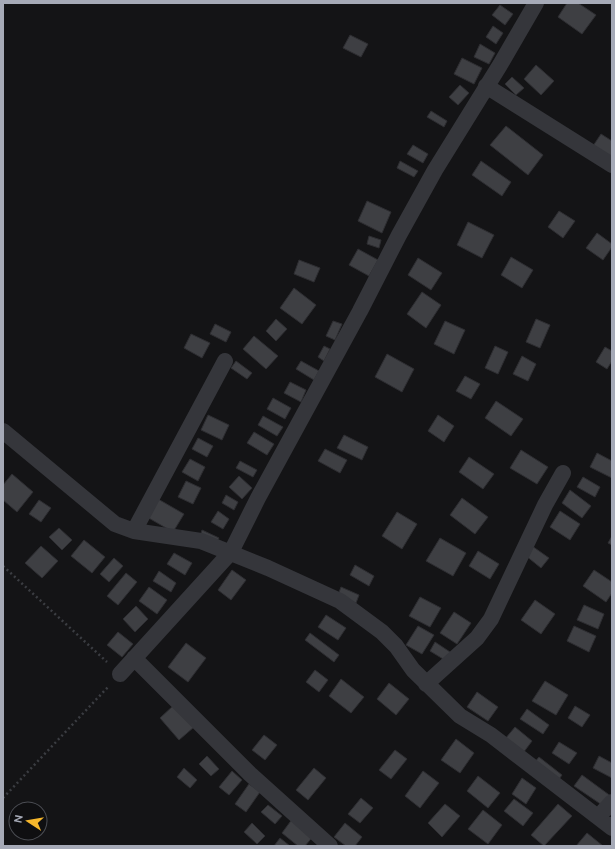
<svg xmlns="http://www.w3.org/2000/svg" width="615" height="849" font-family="Ubuntu,sans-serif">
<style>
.building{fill:#3e3f43;stroke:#2e2e32}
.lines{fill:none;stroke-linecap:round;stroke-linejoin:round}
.path{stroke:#3b3d42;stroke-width:2.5;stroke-dasharray:2 3;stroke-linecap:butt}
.street{stroke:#35363b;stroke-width:16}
</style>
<rect width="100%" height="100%" fill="#141416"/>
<path class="building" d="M567,3H578L596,15L582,34L558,17Z
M500,5L513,14L505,25L492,15Z
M493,26L503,33L496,44L486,37Z
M350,35L368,44L361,57L343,48Z
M480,44L495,53L489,64L474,57Z
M462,58L482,68L474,84L454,74Z
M536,65L554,81L541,95L524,79Z
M512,77L524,88L516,95L505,84Z
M460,85L469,93L458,105L449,97Z
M431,111L447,121L444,127L427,117Z
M506,126L543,155L528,175L490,145Z
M601,134L612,141V159L593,146Z
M413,145L428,154L423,163L407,154Z
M400,161L418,171L414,177L397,168Z
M481,161L511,182L502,196L472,175Z
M367,201L391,212L382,233L358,221Z
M559,211L575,221L563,238L548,227Z
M468,222L494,235L482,258L457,245Z
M597,233L612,244V247L603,260L586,248Z
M369,236L381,240L379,248L367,244Z
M358,249L378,260L369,276L349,265Z
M511,257L533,270L522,288L501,275Z
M418,258L442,273L431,290L408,275Z
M299,260L320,268L314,282L294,274Z
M294,288L316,305L302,324L280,308Z
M422,292L441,305L426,328L407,314Z
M276,319L287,329L276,341L266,331Z
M536,319L550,325L540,348L526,342Z
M333,321L342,324L335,340L326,336Z
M445,321L465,330L454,354L434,344Z
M215,324L231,332L226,342L210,334Z
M191,334L210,343L202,358L184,348Z
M254,336L278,356L266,369L243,349Z
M324,346L330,349L324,361L318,357Z
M495,346L508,352L498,374L485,368Z
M605,347L612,351V361L607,369L596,362Z
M387,354L414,369L402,392L375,377Z
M522,356L536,364L528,381L513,374Z
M236,361L252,373L247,379L231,368Z
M301,361L319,371L314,380L296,369Z
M465,376L480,384L471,399L456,391Z
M290,382L306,390L301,402L284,393Z
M273,398L291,408L285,419L267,409Z
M496,401L523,419L511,436L485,418Z
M208,415L229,425L222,440L201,430Z
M438,415L454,426L444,442L428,431Z
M263,416L283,427L277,436L258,425Z
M254,432L274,444L267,455L247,443Z
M344,435L368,447L362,460L337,448Z
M198,438L213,446L207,457L192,449Z
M325,449L347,460L340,473L318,461Z
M521,450L548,467L537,484L510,468Z
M597,453L612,461V478L590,467Z
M469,457L494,474L483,489L459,472Z
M190,459L205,467L198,481L182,472Z
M240,461L257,470L253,477L236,468Z
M12,474L33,492L17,512L3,500V485Z
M239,476L252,488L242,499L229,487Z
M583,477L600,487L595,497L577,487Z
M186,481L201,488L193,504L178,497Z
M570,490L591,506L582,518L562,503Z
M226,495L238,502L234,510L222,503Z
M462,498L488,517L475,534L450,515Z
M158,499L184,514L173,532L147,517Z
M39,500L51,508L41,522L29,514Z
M218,511L229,519L223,529L211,522Z
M560,511L580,524L570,540L550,527Z
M397,512L417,524L402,549L382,536Z
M59,528L72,540L62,550L49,537Z
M202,530L219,538L217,541L201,534Z
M612,536V545L608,543Z
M440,538L466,553L453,576L426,561Z
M84,540L105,557L92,573L71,556Z
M41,546L58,561L42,578L25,563Z
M532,546L549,558L541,568L525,555Z
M478,551L499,564L490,579L469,566Z
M174,553L192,563L185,575L167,564Z
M114,558L123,566L109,582L100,574Z
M355,565L374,576L369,586L350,575Z
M232,570L246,580L231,600L218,590Z
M594,570L612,582V593L606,602L583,586Z
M159,571L176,583L171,592L153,581Z
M126,573L137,582L118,605L107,596Z
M149,587L167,600L157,614L139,601Z
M341,587L359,595L356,603L338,595Z
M420,597L441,608L430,627L409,616Z
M535,600L555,614L541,634L521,620Z
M584,605L604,614L598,629L577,620Z
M136,606L148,619L135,632L123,619Z
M454,612L471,623L457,644L440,633Z
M326,615L346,628L338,640L318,627Z
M418,626L434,635L422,654L406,645Z
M574,626L596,636L589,652L567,641Z
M118,632L133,644L122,657L107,645Z
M310,633L339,655L334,662L305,640Z
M435,642L453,654L448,662L430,651Z
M186,643L206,658L188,682L168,667Z
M315,670L328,680L319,692L306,682Z
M341,679L364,697L351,713L329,696Z
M545,681L568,695L556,715L532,701Z
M389,683L409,699L396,715L377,699Z
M477,692L498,707L488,721L467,707Z
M174,705L194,727L179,740L160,718Z
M575,706L590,715L582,727L568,718Z
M527,709L549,725L543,734L520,719Z
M515,727L532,741L523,753L505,739Z
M264,735L277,745L265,760L252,750Z
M456,739L474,753L460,773L441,760Z
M559,742L577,753L569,764L552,753Z
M395,750L407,759L391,779L379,770Z
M207,756L219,769L211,776L199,764Z
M599,756L612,763V778L593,768Z
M539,757L562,775L557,782L534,763Z
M184,768L197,780L190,788L177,777Z
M314,768L326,778L308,800L296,790Z
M232,771L242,780L229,795L219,787Z
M423,771L439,783L420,808L405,796Z
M582,775L612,797L605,807L574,786Z
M478,776L500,793L488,808L467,791Z
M522,778L536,788L526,804L512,794Z
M249,784L260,792L246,812L235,804Z
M361,798L373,808L360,823L348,814Z
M514,799L533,813L523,826L504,811Z
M445,804L460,816L442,837L428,823Z
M558,804L572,816L544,846L531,835Z
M268,805L282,816L275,824L261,812Z
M483,810L502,825L488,844L468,829Z
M293,818L314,835L305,846H298L282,833Z
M252,823L265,836L257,844L244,832Z
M345,823L362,837L355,846H346L334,837Z
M587,833L603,846H576Z
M280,838L290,846H274Z"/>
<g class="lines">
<path class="path" d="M3,566L107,662
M3,798L108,687"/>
<path class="street" d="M486,86L612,165
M3,431L115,524L134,531L201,541L268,568L340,601L382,632L396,646L413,670L460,716L491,735L612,828
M134,531L225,361
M134,658L250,774L330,846
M120,674L231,552L258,498L360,311L399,235L435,170L500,65L536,3
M426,684L477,638L491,619L545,505L563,473
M598,817L612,802"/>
</g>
<rect width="615" height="849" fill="none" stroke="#a6aab7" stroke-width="8"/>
<g transform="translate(28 821) rotate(282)"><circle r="19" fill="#0f0f11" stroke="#4b4d53"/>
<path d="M0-3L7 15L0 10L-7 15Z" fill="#f6b72c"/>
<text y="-6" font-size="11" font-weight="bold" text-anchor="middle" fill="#a6aab7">N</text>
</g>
</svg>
